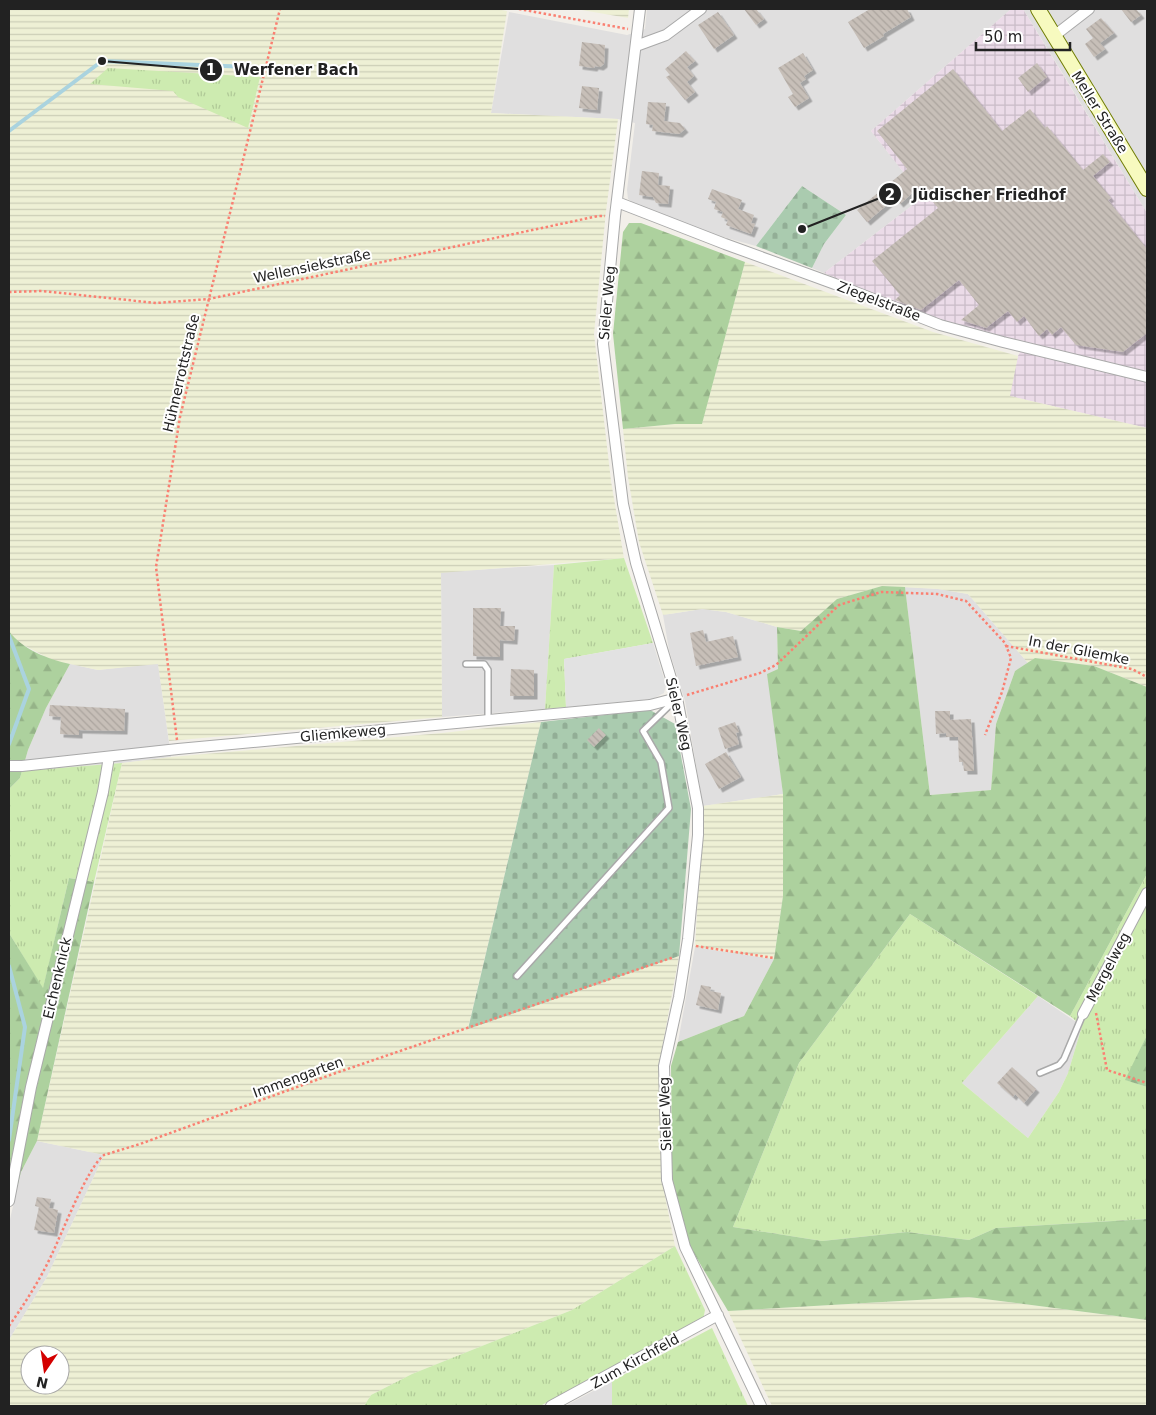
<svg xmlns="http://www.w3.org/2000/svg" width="1156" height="1415" font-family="'DejaVu Sans',sans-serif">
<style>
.residential{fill:#e0dfdf}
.industrial{fill:url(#industrial-grid)}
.farmland{fill:url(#farmland-rules);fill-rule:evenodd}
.grass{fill:url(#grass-tufts)}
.forest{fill:url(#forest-firs)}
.cemetery{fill:url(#cemetery-stones)}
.parking{fill:#e2e2e2}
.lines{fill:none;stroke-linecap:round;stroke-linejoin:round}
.stream{stroke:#aad3df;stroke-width:4}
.building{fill:url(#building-back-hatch);filter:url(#shadow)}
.service-casing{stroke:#a9a9a9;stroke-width:8}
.minor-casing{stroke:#a9a9a9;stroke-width:12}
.secondary-casing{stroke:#707d05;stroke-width:16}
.path{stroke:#fa8072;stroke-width:2.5;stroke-dasharray:2.5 2.5;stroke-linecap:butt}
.service{stroke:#fff;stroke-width:5}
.minor{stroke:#fff;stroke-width:10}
.secondary{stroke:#f7fabf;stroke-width:14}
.labels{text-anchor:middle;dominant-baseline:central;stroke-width:4;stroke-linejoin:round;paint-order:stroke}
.street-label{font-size:14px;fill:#222;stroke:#fff}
.leader{fill:none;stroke:#222;stroke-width:2}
.callout-dot{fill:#222;stroke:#fff;stroke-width:2}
.mark-label{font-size:15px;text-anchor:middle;font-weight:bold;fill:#fff}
.callout-label{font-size:15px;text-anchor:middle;font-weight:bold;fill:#222;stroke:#fff;stroke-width:4;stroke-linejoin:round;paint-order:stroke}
</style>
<defs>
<pattern id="industrial-grid" width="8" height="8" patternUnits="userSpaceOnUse" patternTransform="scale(1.25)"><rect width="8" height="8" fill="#ebdbe8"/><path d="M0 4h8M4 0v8" fill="none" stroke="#c9bcc7"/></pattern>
<pattern id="farmland-rules" width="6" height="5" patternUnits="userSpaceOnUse" patternTransform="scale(1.25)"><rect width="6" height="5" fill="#eef0d5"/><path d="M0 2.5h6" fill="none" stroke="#ccceb7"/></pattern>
<pattern id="grass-tufts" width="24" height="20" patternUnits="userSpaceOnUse" patternTransform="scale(1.25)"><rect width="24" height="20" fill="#cdebb0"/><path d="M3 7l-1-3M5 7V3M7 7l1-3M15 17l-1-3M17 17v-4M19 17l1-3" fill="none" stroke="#b0c997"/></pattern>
<pattern id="forest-firs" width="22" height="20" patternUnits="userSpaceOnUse" patternTransform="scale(1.25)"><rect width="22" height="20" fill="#add19e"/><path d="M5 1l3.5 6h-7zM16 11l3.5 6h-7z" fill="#95b388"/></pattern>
<pattern id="cemetery-stones" width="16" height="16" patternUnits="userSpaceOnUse" patternTransform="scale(1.25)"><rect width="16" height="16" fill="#aacbaf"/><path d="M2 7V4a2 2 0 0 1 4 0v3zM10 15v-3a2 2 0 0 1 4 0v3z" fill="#92ae96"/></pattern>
<pattern id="building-back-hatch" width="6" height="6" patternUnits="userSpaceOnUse" patternTransform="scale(1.25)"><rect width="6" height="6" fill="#c7bfb8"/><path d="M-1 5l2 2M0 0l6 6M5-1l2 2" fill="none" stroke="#aba49e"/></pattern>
<filter id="shadow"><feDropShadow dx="3.5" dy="3.5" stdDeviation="0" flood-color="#0004"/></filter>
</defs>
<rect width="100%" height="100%" fill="#f2efe9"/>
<path class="residential" d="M647,9H1011L871,131L923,197L824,273L812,268L824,244L846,215L802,186L756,246L716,235L635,204L628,199L627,190L635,123L618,119L491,113L509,12L627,35L645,29Z
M1023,9H1147V213L1063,74Z
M554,565L545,709L442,717L441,572Z
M905,587L938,589L968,594L1028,663L1015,671L996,724L991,790L930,795Z
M702,609L726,612L777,627L778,669L768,674L783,794L703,806L685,701L669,650L663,615Z
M158,663L171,757L122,763L22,771L28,750L46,708L70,664L98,670Z
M695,947L774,959L744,1016L678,1042Z
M1038,996L1082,1026L1068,1073L1059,1092L1028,1138L962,1083Z
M37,1141L104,1155L47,1277L9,1340V1241L10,1219L21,1172Z
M612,1381V1406H565Z"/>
<path class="industrial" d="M1011,9H1023L1147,213V428L1009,396L1018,356L1024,344L944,324L824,273L923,197L871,131Z"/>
<path class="farmland" d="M9,9H496L507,11L491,113L618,119L606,211L594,334L611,481L624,558L441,573L442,717L169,741L158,664L98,670L52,660L16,641L9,631Z
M576,9H629L628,18Z
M745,262L933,332L1018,356L1010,396L1147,428V687L1094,666L1035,658L1028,663L968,594L938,589L882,586L837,599L801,631L777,627L726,612L702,609L663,615L639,542L628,477L623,429L675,424L702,423Z
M541,722L468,1028L679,956L659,1065L662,1181L675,1246L572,1310L412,1374L371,1395L364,1406H9V1340L47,1277L104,1155L37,1141L122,763L171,757L442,733ZM30,1355H60V1385H30Z
M783,794V896L774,959L695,947L703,806Z
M969,1297L1147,1320V1406H772L728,1311Z"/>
<path class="grass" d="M108,68L260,77L248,128L178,97L173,91L90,84Z
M624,558L653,643L564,659L566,707L545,709L554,565Z
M122,763L94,882L69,878L43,989L9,933V789L20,778L22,771Z
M1147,874V1035L1126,1080L1147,1087V1219L996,1228L969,1240L907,1232L822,1241L733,1227L799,1063L910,914L1038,996L962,1083L1028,1138L1059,1092L1068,1073L1082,1026L1070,1016Z
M675,1246L705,1310L703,1320L540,1406H364L371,1395L412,1374L572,1310Z
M712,1328L748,1406H612V1381Z"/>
<path class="forest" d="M629,223H641L745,262L702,424H675L623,429L613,334L623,232Z
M882,586L905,587L930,795L991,790L996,724L1015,671L1035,658L1094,666L1147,687V874L1070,1016L910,914L799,1063L733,1227L822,1241L907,1232L969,1240L996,1228L1147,1219V1320L969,1297L728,1311L689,1245L672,1178L671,1066L678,1042L744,1016L774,959L783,896V794L767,674L778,669L777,627L801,631L837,599Z
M9,631C23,650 48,659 70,664L46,708L28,750L20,778L9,789Z
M69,878L94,882L37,1141L21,1172L16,1192L9,1191V933L43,988Z
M1147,1035V1087L1125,1080Z"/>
<path class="cemetery" d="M802,186L846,215L824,244L812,268L756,246Z
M650,710L675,724L691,809L679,956L468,1029L541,722Z"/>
<path class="parking" d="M653,643L666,685L664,693L652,699L566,707L564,659Z"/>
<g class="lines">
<path class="stream" d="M9,131L102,61L249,67
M9,636L29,689L9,744
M9,966L25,1027L9,1140"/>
</g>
<path class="building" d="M744,9H756L764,19L756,25Z
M870,9H907L911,17L883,34L884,36L864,48L848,22Z
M1121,9H1136L1141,15L1131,22Z
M718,12L734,35L714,49L698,25Z
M1101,18L1114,33L1100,43L1105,49L1094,57L1085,44L1093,38L1086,29Z
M582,42L605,45L604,64L600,67L595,66L594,68L579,66Z
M686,51L695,61L687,67L694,76L687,82L695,92L685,100L666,77L670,75L665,69Z
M803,53L813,70L804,76L806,79L800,83L809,98L795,107L788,97L793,94L778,68Z
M1037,63L1047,77L1028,92L1018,78Z
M953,69L1002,131L1030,109L1045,128L1047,126L1083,170L1103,154L1110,162L1093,176L1111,198L1108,200L1147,249V333L1123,352L1076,345L1061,327L1052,335L1047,329L1039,336L1024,316L1017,322L1008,311L986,328L961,320L979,305L959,280L921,310L895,300L900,295L872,261L938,208L920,186L900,204L895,198L867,222L857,210L907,169L877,131Z
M582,86L599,88L597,110L579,108Z
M648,102L666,103L664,121L680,123L685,129L679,134L652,131L653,125L646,124Z
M642,171L659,173L658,185L670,186L668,204L656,203L653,197L639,195Z
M712,189L742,200L738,209L754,215L751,223L755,224L751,234L726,225L728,220L721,217L723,212L714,209L716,202L708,199Z
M473,608H501L500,626H515L514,641L500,640V657L473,656Z
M703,630L706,642L733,636L738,657L696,666L690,633Z
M511,669L534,670V696H510Z
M50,705L125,709L124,731L79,730V735L60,734L61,717L49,716Z
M935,711H950V720L971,719L974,771H964L963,762H959L958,737H946V733L936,734Z
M735,722L739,732L736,733L739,744L725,749L718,728Z
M599,728L606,735L594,747L587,740Z
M726,752L741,777L719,789L705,764Z
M701,985L711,987L710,991L721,993L718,1010L696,1005Z
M1012,1067L1036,1089L1024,1103L1015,1094L1013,1097L997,1083Z
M37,1197L51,1199L49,1208L58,1210L54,1233L34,1230L39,1207L35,1206Z"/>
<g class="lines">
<defs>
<path id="service" d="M466,664H484L488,670V720
M517,976L669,808L661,762L643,731L673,702
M1040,1073L1059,1065L1064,1059L1083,1014"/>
<path id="minor" d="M640,9L615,216L603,344L623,504L636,563L677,698L698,808V835L688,939L679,997L664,1066L667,1180L685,1247L761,1406
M1054,36L1089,9
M636,46L666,35L701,9
M617,202L725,244L835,284L940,325L1003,342L1147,377
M9,766H22L178,749L650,705L677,698
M1083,1014L1147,893
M9,1201L31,1087L103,792L109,757
M551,1406L718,1315"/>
<path id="secondary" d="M1038,9L1147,189"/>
</defs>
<use href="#service" class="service-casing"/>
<use href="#minor" class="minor-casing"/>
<use href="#secondary" class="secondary-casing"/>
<path class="path" d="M519,9L628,29
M9,292L42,291L156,303L209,299L598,216H605
M1006,646L1132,669L1147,677
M687,695L760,673L776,665L839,605L881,592L937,594L966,601L1005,643L1011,658L1002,692L985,735
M177,740L156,567L180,417L280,9
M696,946L774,958
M1096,1013L1107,1070L1147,1083
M9,1326C25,1303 40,1280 52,1254C63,1231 87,1168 104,1155L140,1144L333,1074L674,957"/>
<use href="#service" class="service"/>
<use href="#minor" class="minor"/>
<use href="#secondary" class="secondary"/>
</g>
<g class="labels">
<g class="street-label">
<text transform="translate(1100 112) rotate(58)">Meller Straße</text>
<text transform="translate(312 266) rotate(-12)">Wellensiekstraße</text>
<text transform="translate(879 301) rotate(21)">Ziegelstraße</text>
<text transform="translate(607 303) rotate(-85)">Sieler Weg</text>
<text transform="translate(181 373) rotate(-77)">Hühnerrottstraße</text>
<text transform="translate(1079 650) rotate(11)">In der Gliemke</text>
<text transform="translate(679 714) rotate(77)">Sieler Weg</text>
<text transform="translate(343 733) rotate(-5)">Gliemkeweg</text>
<text transform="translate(1108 967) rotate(-62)">Mergelweg</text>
<text transform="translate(57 978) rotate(-77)">Eichenknick</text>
<text transform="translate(298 1077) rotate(-20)">Immengarten</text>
<text transform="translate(665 1114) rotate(-92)">Sieler Weg</text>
<text transform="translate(635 1361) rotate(-29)">Zum Kirchfeld</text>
</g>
</g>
<path class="leader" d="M102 61L211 70M802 229L890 194"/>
<g class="callout-dot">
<circle cx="102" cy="61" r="5"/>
<circle cx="802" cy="229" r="5"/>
<circle cx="211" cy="70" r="12"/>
<circle cx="890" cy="194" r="12"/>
</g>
<g class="mark-label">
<text x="211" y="75">1</text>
<text x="890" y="200">2</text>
</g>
<g class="callout-label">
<text x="296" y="75">Werfener Bach</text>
<text x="989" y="200">Jüdischer Friedhof</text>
</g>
<rect width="1156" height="1415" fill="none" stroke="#222222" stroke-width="20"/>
<g transform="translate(45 1370) rotate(193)"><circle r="24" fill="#ffffff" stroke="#a7a7a7"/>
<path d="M0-4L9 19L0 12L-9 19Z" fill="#d40000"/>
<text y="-8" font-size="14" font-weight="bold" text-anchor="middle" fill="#222222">N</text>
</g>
<path d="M976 42v8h94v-8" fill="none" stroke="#222222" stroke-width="2.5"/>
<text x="984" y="42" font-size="15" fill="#222222" stroke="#ffffff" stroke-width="4" paint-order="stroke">50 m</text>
</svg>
